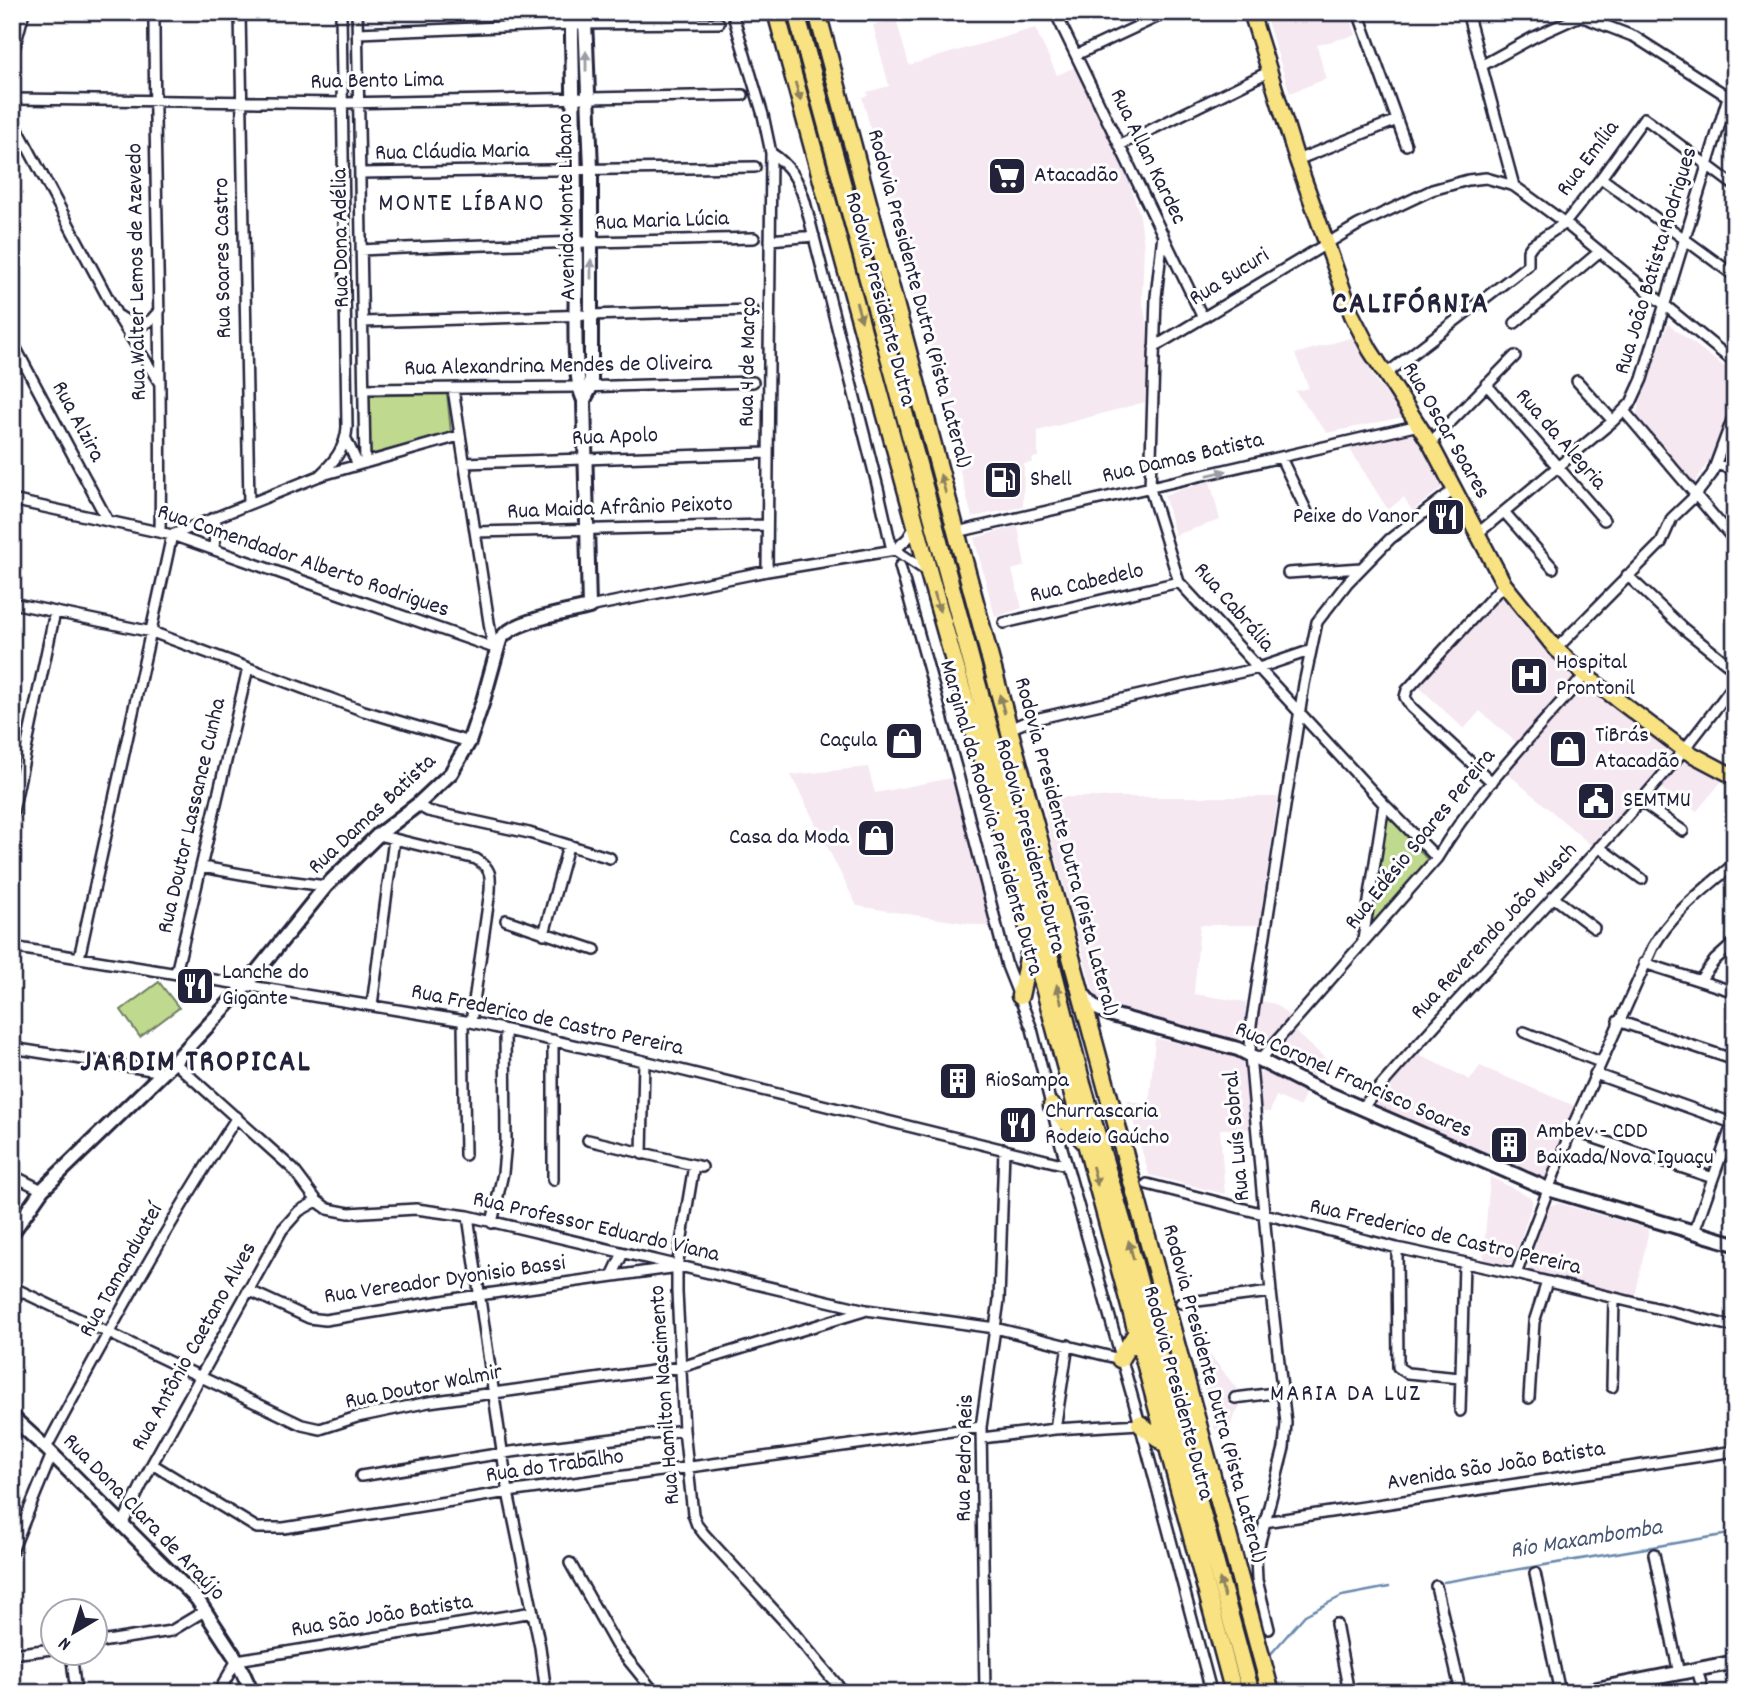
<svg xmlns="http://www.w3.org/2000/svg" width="1747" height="1705" font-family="Dekko,sans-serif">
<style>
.built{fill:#f6e8f1}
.green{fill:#bfd98f;stroke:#707e65;stroke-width:2}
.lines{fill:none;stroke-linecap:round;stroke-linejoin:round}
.stream{stroke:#6b8aad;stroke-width:2.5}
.street-casing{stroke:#22223b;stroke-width:14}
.secondary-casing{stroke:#22223b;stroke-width:18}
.primary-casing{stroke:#22223b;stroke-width:19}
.highway-casing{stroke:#22223b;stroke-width:21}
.street{stroke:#fff;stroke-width:9}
.secondary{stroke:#fff;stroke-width:12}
.primary{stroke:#f8e281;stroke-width:14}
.highway{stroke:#f8e281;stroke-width:16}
.oneway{fill:#9c9ca7}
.oneway2{fill:#8d825e}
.labels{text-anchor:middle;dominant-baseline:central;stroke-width:6;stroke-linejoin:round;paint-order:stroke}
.street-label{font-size:23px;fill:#22223b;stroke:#fff}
.poi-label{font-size:23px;fill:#22223b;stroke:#fff;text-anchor:start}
.neighbourhood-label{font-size:24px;letter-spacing:2px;fill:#22223b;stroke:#fff}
.water-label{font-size:24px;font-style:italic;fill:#475674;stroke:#fff}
.quarter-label{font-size:26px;letter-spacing:2px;fill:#22223b;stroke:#fff}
.district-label{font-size:30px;font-weight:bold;letter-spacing:2px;fill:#22223b;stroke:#fff}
</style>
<rect width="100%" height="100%" fill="#fff"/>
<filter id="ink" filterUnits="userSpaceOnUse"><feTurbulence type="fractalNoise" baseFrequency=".0143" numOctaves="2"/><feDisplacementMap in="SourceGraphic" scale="14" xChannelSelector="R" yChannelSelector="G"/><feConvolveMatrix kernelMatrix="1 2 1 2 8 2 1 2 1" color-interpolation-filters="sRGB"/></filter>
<g filter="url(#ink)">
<path class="built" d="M1286,12H1349L1356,35L1317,45L1326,79L1290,93L1267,21L1272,15Z
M896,19L909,65L1035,28L1057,75L1077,66L1118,147L1140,216L1144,246L1142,299L1152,349L1145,402L1038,431V457L1033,458L1032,463L1024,464L1023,507L972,517L862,97L868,96L867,92L889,86L873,25Z
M1668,324L1735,375V392L1712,456L1694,484L1636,415Z
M1353,337L1377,382L1403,417L1327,433L1295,391L1309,388L1295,354Z
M1416,433L1443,487L1412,511L1404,497L1388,510L1349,448Z
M1210,481L1220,520L1175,535L1164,495Z
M1018,526L1025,566L1012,570L1022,608L995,617L974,538Z
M1504,592L1522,619L1576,678L1518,744L1480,711L1464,729L1419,687Z
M1585,683L1674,753L1592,846L1508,774Z
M1685,761L1722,781L1697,811L1660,788Z
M868,767L875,793L956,777L996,928L857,906L791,775Z
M1042,797H1278L1259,925H1200L1194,994L1246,1002L1244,1035L1240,1040L1104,1007L1096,1001L1052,843Z
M1260,1001L1276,1004L1289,1016L1268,1043L1260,1048L1255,1045L1254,1038Z
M1295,1031L1327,1060L1312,1077L1279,1062L1277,1053Z
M1155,1038L1238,1056L1245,1060L1251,1129H1220L1225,1194L1149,1175L1127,1100L1149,1106Z
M1415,1052L1470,1080L1480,1066L1575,1106L1543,1186L1370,1106Z
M1262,1072L1268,1073L1306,1091L1300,1107L1276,1096L1270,1112H1262L1257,1076Z
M1490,1177L1529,1196L1533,1201L1513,1262L1505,1265L1483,1259Z
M1558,1203L1649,1229L1635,1297L1532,1272L1528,1266L1549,1206Z
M1209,1353L1237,1389L1227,1394L1229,1406L1241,1404L1227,1430H1215L1195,1355Z"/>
<path class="green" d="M447,393L451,433L370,455L368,396Z
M1387,814L1428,860L1370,929Z
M159,982L179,1008L140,1037L121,1010Z"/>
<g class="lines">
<path class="stream" d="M1444,1582L1735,1533
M1269,1656L1305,1615L1342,1596L1389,1587"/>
<defs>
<path id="street" d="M154,12C154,185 163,359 160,532
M240,12L249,504
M357,12L365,463
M732,12L763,115L771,153L767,571
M1055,12L1203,318
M1358,12L1406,145
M1467,12L1514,186
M1570,12L1635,37L1735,101
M358,33L572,24L719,23
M1076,55L1168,12
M12,57L24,12
M1481,66L1534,37L1578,17
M12,99L342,103L743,95
M12,118L117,315L159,382
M1120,145L1268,72
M771,153C790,165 799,181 805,202L878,488L892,550
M1297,160L1397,120
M360,173L755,167
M1601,178L1735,276
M1163,234L1156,297L1150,489L1179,582L1384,804L1437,858
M770,240L814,236
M361,250C492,243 623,242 754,238
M119,316L130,323L142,325L151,320L160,310
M363,322L753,310
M1515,323L1599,252
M12,341L108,521
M1154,347L1358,225L1432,190L1468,180L1486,178L1514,186L1528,196L1565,223L1735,363
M1386,374L1528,265V251L1532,245L1565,223L1601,178L1644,118L1735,186
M1577,381L1613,421
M1486,384L1604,520
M364,389L579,387L753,382
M453,389L493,648
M1624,411L1735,541
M346,439L358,465
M1430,443L1515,356
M1281,458L1310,518
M464,463L767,453
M1716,464L1735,470
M319,476C333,463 346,448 347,427L341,12
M12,500L172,535L497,649
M1505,513L1553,568
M475,532L767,525
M957,532L1419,425
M1477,534L1613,421L1631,403L1642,379L1728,97
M172,535L319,476L459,436
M214,549L216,517
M895,550L925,570
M900,566L957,771L1007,966L1032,1029L1060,1141L1140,1424L1210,1687
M1288,573L1361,568
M1627,575L1684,629L1735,670
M12,603L152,632L364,711L469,742
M589,607L767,571L895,550L908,538L916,524
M1004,623L1179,582
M1556,649L1661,543L1672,518L1695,496L1712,474L1735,412
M1009,729L1031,720L1259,668L1309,651
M1492,782L1411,707L1405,697L1407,690L1504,584
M1640,801L1683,831
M417,805L428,811L529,833L610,858
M12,816L55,612
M378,835L476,859C491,868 491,875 490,891L471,1022
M1599,847L1642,879
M202,867L264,878L326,886
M1553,897L1594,928
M506,920L595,950
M544,934L568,846
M1363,940L1384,804
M12,947L471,1022L644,1061L1066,1165
M79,958L172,535
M1644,963L1735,992
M176,973L248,668
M1700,980L1715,960L1735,942
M372,1005L394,839
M463,1021L465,1155
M1618,1021L1735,1060
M1524,1032L1600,1062
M12,1048L164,1072
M1260,1060L1437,858C1477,791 1534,734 1585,675
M174,1062L293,1169L317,1201L328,1209L349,1213L416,1209L468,1216L866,1310L995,1328L1120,1359
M1595,1074L1735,1124
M1362,1108C1465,986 1581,875 1683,751C1701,729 1718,706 1735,683
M1571,1130L1713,1178
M588,1140L702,1167
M642,1154L644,1061
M694,1165L677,1267V1292L684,1430L693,1514L697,1525L704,1534L783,1620L844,1693
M12,1175L42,1190
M553,1180V1040
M1147,1184L1397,1248L1516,1274L1735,1327
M468,1216L508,1492L540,1647L546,1693
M492,1223L503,1173L506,1141L505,1030
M1694,1232L1734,1119
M1397,1248L1398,1367L1407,1373L1460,1378
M1516,1274L1571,1130L1653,947C1673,912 1705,889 1735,863
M612,1276L623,1253
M12,1287L302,1425L320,1429L357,1417L429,1402L681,1367L864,1311
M248,1290L309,1318L325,1320L479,1295L671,1268
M1181,1303L1271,1292
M1612,1387L1614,1300
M1235,1398L1282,1392
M1529,1398L1534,1322L1547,1282
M1460,1411L1464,1263
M1055,1429L1068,1345
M982,1438L1055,1429L1140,1424
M46,1448C106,1336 168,1223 237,1117
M152,1464L257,1528H284L508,1492L981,1427
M361,1476L503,1453L684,1430
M1264,1522L1735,1451
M122,1525L152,1464L282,1230L299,1211L317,1201
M12,1551L52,1454
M1654,1554L1679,1674
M570,1563L616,1645L655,1693
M1535,1573L1560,1693
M1436,1586L1461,1693
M1336,1624L1349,1693
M1269,1629L1257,1580L1256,1557L1284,1448L1286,1423L1271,1292L1250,1055L1251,1025L1304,684L1317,622L1348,582L1390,539L1456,488
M94,1643L171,1631L206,1610
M71,1652L76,1693
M12,1654L52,1649
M1697,1670L1704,1693
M218,1693L237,1660L533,1612
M985,1693L981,1427L999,1300L1004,1149"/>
<path id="secondary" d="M579,12L585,24L586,42L591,169V387L584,400
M1083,994L1094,1007L1112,1015L1238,1049L1311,1086L1548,1189L1735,1244
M12,1233L42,1190L174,1062L246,985L326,886L378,835L417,805L451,773L469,742L483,701L500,640C512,620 566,613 589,607L584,400C572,379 576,301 576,273C575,195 574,116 572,38V24L579,14
M12,1417L46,1448L197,1599L237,1660L252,1693
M1577,1693L1735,1662"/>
<path id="primary" d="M1251,12L1297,160L1352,315L1370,350L1430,443L1504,584L1556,649L1585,675L1684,750L1735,777"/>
<path id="highway" d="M776,12L929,573L999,820L1234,1693
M796,12L1030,879L1082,1084L1126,1234L1251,1693
M817,12L1005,714L1271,1693
M1020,996L1031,945
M1052,1106L1083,1140
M1120,1359L1137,1332
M1140,1424L1167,1445"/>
</defs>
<use href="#street" class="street-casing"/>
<use href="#secondary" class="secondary-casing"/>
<use href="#primary" class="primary-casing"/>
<use href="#highway" class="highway-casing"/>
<use href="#street" class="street"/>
<use href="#secondary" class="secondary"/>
<use href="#primary" class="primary"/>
<use href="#highway" class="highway"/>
</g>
<defs><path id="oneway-solid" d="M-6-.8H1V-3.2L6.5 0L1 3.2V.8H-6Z" transform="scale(1.75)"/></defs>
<g class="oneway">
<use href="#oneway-solid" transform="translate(586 61) rotate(-90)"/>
<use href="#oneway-solid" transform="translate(591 269) rotate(-90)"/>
<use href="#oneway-solid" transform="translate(1217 473) rotate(-13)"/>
</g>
<g class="oneway2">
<use href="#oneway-solid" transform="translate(798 92) rotate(74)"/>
<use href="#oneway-solid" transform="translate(859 312) rotate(74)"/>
<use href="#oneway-solid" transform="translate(943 484) rotate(-106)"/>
<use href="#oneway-solid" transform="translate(937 602) rotate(74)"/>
<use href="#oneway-solid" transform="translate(1002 704) rotate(-105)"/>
<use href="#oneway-solid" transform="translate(1059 994) rotate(-104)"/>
<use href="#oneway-solid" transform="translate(1095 1176) rotate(75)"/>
<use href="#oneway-solid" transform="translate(1131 1250) rotate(-105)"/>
<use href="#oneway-solid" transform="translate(1222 1588) rotate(-105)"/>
</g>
</g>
<defs>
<symbol id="supermarket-square" viewBox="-11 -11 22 22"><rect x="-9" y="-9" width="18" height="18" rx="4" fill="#22223b" stroke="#fff"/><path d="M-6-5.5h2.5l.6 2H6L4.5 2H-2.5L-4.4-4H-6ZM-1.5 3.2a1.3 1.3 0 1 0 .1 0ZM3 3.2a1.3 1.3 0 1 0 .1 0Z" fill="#fff"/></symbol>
<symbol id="fuel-square" viewBox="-11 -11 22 22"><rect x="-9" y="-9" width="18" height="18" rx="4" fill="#22223b" stroke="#fff"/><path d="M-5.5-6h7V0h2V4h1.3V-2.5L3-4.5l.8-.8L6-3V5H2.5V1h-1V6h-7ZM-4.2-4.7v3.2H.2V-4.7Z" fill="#fff"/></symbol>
<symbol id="restaurant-square" viewBox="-11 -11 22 22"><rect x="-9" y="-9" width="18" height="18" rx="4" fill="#22223b" stroke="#fff"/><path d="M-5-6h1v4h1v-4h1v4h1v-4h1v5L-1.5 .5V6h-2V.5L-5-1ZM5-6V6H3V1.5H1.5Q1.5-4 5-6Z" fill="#fff"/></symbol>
<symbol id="hospital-square" viewBox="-11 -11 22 22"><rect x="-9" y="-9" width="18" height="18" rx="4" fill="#22223b" stroke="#fff"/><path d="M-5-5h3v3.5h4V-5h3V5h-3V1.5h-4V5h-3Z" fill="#fff"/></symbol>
<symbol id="shop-square" viewBox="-11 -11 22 22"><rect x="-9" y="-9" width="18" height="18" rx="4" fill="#22223b" stroke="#fff"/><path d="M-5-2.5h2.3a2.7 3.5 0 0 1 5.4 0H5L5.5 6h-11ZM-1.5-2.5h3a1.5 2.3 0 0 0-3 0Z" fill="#fff"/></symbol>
<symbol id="civic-square" viewBox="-11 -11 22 22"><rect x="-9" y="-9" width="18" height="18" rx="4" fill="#22223b" stroke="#fff"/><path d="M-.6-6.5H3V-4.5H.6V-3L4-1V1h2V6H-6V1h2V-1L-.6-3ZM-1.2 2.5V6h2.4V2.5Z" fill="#fff"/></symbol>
<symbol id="building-square" viewBox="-11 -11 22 22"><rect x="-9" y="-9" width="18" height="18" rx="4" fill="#22223b" stroke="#fff"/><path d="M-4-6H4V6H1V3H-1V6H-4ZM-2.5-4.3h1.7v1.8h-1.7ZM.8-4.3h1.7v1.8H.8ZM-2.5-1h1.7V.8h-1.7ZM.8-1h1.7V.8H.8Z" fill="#fff"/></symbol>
</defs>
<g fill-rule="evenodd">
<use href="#supermarket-square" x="985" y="154" width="44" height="44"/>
<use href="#fuel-square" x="981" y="458" width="44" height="44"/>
<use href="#restaurant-square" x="1424" y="495" width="44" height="44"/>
<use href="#hospital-square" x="1507" y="654" width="44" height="44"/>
<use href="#shop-square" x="882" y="719" width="44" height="44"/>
<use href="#shop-square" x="1546" y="727" width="44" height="44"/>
<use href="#civic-square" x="1574" y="779" width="44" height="44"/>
<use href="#shop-square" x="854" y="816" width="44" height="44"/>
<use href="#restaurant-square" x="173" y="964" width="44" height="44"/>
<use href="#building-square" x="936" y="1059" width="44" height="44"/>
<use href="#restaurant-square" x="996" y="1103" width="44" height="44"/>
<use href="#building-square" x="1487" y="1123" width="44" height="44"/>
</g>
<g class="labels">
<g class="street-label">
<text transform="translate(377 82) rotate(-1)">Rua Bento Lima</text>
<text transform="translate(452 153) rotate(-1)">Rua Cláudia Maria</text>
<text transform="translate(1147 157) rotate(64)">Rua Allan Kardec</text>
<text transform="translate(1589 159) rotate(-53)">Rua Emília</text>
<text transform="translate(568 207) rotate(-91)">Avenida Monte Líbano</text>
<text transform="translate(662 222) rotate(-2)">Rua Maria Lúcia</text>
<text transform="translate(342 238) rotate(-91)">Rua Dona Adélia</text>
<text transform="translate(224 258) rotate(-91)">Rua Soares Castro</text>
<text transform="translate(1657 261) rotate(-73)">Rua João Batista Rodrigues</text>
<text transform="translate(138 272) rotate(-91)">Rua Walter Lemos de Azevedo</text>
<text transform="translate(1230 278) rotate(-32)">Rua Sucuri</text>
<text transform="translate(879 299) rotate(75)">Rodovia Presidente Dutra</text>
<text transform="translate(918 299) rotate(75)">Rodovia Presidente Dutra (Pista Lateral)</text>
<text transform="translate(749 362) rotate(-89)">Rua 4 de Março</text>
<text transform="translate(558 367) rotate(-1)">Rua Alexandrina Mendes de Oliveira</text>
<text transform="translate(77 422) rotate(62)">Rua Alzira</text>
<text transform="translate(1445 431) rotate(60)">Rua Oscar Soares</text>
<text transform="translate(615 438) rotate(-2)">Rua Apolo</text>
<text transform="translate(1560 440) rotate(49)">Rua da Alegria</text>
<text transform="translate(1183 459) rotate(-13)">Rua Damas Batista</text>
<text transform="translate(620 509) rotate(-2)">Rua Maida Afrânio Peixoto</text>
<text transform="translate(303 562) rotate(19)">Rua Comendador Alberto Rodrigues</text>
<text transform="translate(1087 584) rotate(-13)">Rua Cabedelo</text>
<text transform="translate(1233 608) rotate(49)">Rua Cabrália</text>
<text transform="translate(373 815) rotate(-43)">Rua Damas Batista</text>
<text transform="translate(193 816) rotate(-77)">Rua Doutor Lassance Cunha</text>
<text transform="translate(990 818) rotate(74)">Marginal da Rodovia Presidente Dutra</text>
<text transform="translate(1421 840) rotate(-51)">Rua Edésio Soares Pereira</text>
<text transform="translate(1029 846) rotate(75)">Rodovia Presidente Dutra</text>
<text transform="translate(1065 847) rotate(75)">Rodovia Presidente Dutra (Pista Lateral)</text>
<text transform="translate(1495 932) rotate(-47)">Rua Reverendo João Musch</text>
<text transform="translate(547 1021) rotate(12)">Rua Frederico de Castro Pereira</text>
<text transform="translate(1353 1081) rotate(24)">Rua Coronel Francisco Soares</text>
<text transform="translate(1238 1136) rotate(-95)">Rua Luís Sobral</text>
<text transform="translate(596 1228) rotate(13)">Rua Professor Eduardo Viana</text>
<text transform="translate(1445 1238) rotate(13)">Rua Frederico de Castro Pereira</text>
<text transform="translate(122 1271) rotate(-61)">Rua Tamanduateí</text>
<text transform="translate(445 1281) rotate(-8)">Rua Vereador Dyonisio Bassi</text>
<text transform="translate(195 1347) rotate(-61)">Rua Antônio Caetano Alves</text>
<text transform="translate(424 1388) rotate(-11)">Rua Doutor Walmir</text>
<text transform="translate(1177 1393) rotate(75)">Rodovia Presidente Dutra</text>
<text transform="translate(1213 1394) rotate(75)">Rodovia Presidente Dutra (Pista Lateral)</text>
<text transform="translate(666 1395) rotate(-94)">Rua Hamilton Nascimento</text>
<text transform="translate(966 1458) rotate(-89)">Rua Pedro Reis</text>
<text transform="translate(555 1467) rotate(-8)">Rua do Trabalho</text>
<text transform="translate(1496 1467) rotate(-9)">Avenida São João Batista</text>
<text transform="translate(143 1518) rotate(46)">Rua Dona Clara de Araújo</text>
<text transform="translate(382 1617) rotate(-9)">Rua São João Batista</text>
</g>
<g class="poi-label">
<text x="1034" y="176">Atacadão</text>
<text x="1030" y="480">Shell</text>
<text x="1419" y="517" text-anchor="end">Peixe do Vanor</text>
<text x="1556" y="663">Hospital<tspan x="1556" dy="26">Prontonil</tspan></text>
<text x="1595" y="736">TiBrás<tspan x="1595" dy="26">Atacadão</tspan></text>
<text x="877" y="741" text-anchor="end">Caçula</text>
<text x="1623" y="801">SEMTMU</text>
<text x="849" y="838" text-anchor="end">Casa da Moda</text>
<text x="222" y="973">Lanche do<tspan x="222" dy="26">Gigante</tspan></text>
<text x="985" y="1081">RioSampa</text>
<text x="1045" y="1112">Churrascaria<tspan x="1045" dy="26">Rodeio Gaúcho</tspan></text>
<text x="1536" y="1132">Ambev - CDD<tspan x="1536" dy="26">Baixada/Nova Iguaçu</tspan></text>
</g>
<g class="neighbourhood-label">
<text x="1346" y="1395">MARIA DA LUZ</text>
</g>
<g class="water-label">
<text transform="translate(1586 1540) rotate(-9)">Rio Maxambomba</text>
</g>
<g class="quarter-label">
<text x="462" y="204">MONTE LÍBANO</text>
</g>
<g class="district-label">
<text x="1411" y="306">CALIFÓRNIA</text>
<text x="196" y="1064">JARDIM TROPICAL</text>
</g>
</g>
<rect width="1747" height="1705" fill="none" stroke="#fff" stroke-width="42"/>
<rect x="21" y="21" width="1705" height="1663" fill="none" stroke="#22223b" stroke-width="2.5" filter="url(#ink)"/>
<g transform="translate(74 1632) rotate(218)"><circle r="33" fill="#ffffff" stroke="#a7a7b1" stroke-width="2"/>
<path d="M0-5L12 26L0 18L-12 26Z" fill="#22223b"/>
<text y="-10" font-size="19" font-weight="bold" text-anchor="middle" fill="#22223b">N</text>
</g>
</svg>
